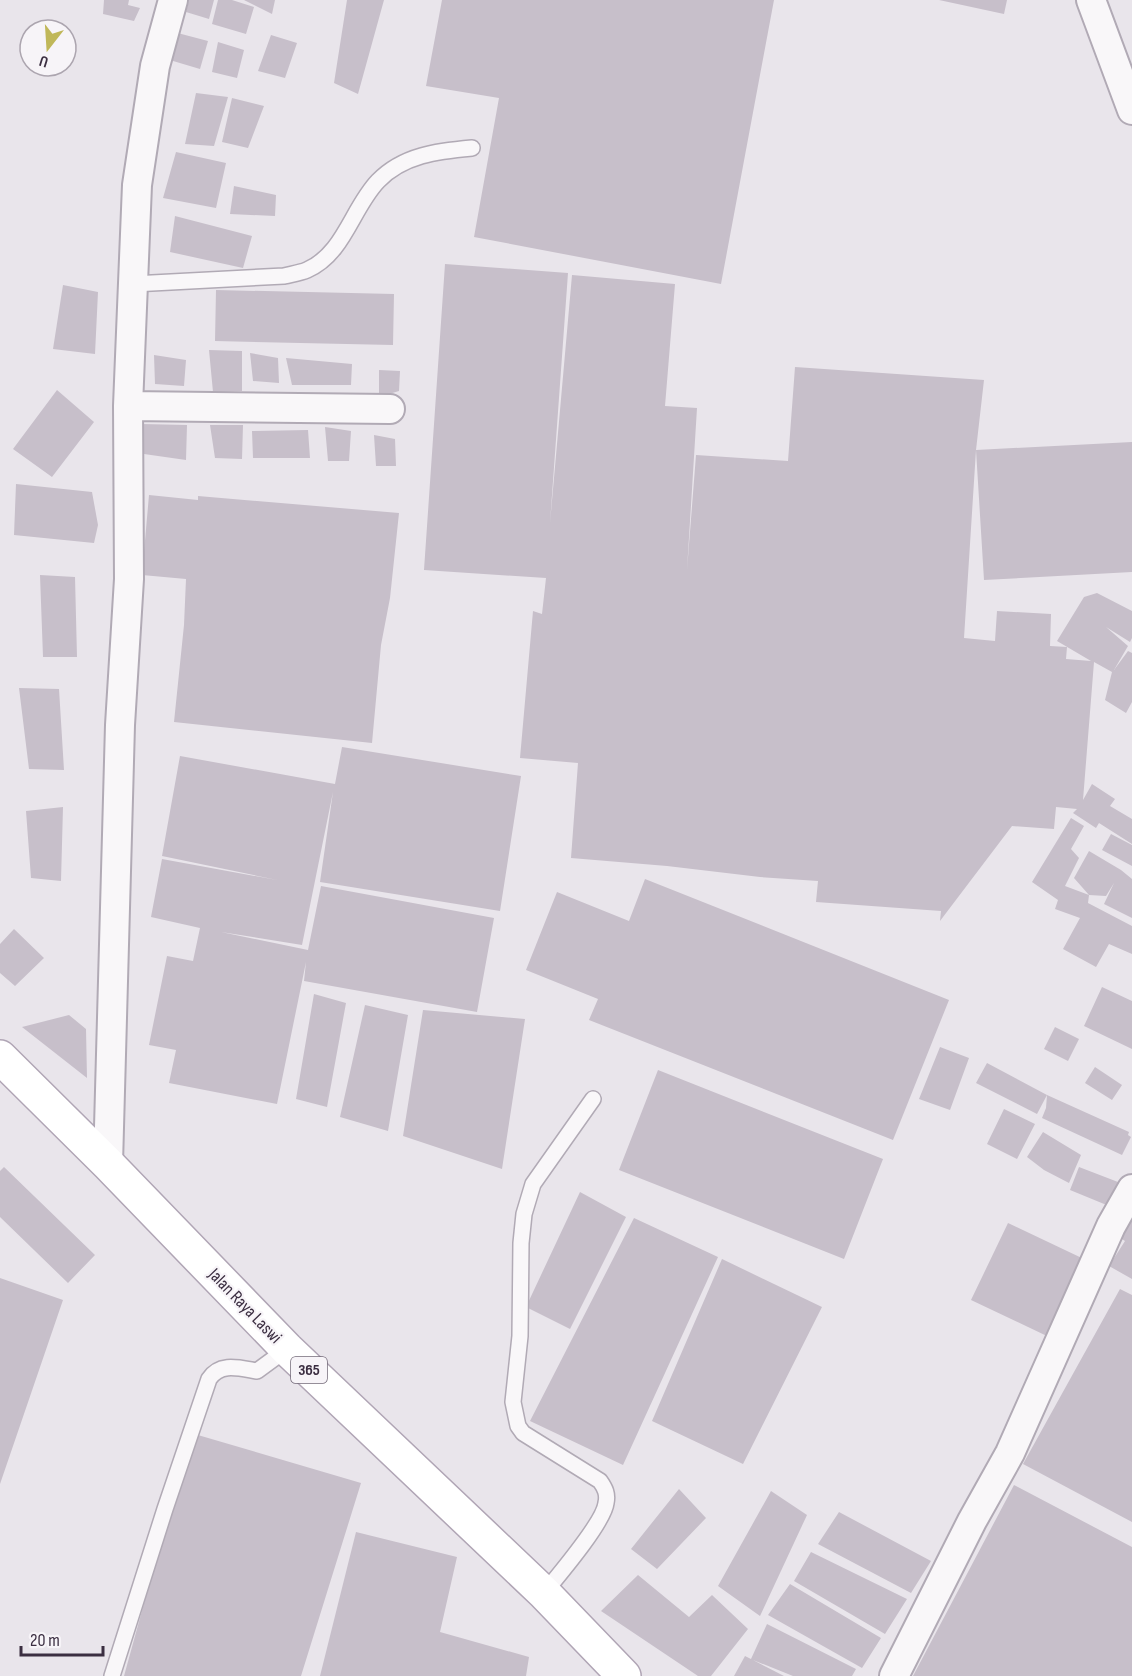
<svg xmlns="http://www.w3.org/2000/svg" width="1132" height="1676" font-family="'Sofia Sans Condensed',sans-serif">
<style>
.building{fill:#c7bfca}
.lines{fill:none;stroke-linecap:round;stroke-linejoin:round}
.lane-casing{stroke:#b1aab5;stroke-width:18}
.street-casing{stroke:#b1aab5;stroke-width:32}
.primary-casing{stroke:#b0a5b5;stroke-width:36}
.lane{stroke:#f9f7f9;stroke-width:15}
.street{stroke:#f9f7f9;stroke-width:28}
.primary{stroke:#fff;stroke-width:33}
.labels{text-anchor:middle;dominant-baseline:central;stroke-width:4.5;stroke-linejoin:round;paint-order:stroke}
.shield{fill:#f7f4f8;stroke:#736978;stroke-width:1.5}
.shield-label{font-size:16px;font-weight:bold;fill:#3b2e41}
.street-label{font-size:18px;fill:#3b2e41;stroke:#f7f4f8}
</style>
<rect width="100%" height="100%" fill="#e9e5eb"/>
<path class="building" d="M104,0H129L128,5L140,8L134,21L103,14Z
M189,0H214L209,19L186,12Z
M218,0H232L254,7L246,34L212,24Z
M244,0H275L272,14Z
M347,0H384L358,94L334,83Z
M442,0H774L721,284L474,237L499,98L426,86Z
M939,0H1007L1004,14Z
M170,31L208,41L200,69L163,58Z
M271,35L297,43L285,78L258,71Z
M218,42L244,50L237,78L212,72Z
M196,93L228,97L214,146L185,144Z
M232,98L264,106L248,148L222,142Z
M176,152L226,163L216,208L163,198Z
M234,186L276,195L275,216L230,214Z
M175,216L252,236L243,268L170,252Z
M445,264L568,273L550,523L572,275L675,284L665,406L697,408L687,570L696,455L788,461L795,367L984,380L976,450L1132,442V572L984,580L976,450L964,638L995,641L997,611L1051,614L1050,646L1067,647L1066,659L1091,661L1057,641L1084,597L1097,593L1132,611V638L1130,642L1106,627L1128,646L1114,670L1128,651L1132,653V702L1126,713L1105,700L1112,672L1094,662L1083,800L1092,784L1115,799L1110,806L1132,819V844L1099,823L1096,828L1073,813L1077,809L1056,807L1054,829L1012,826L940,921L941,911L816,902L818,881L760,877L667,866L571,858L578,763L520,758L533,611L542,614L546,578L424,570Z
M63,285L98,292L95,354L53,349Z
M216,290L394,294L393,345L215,341Z
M209,350L242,351V391L213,392Z
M250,353L278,358L279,383L253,381Z
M154,355L186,360L184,386L155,384Z
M286,358L352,364L351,385H292Z
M379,370L400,371L399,391L379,397Z
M57,390L94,422L52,477L13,449Z
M141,424L187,425L186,460L144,454Z
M210,425H243L242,459L215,458Z
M325,427L351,431L349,461H328Z
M308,430L310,458H253L252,431Z
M374,435L395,439L396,466H376Z
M16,484L92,492L98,525L94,543L14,535Z
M149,495L198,500V496L399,513L390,598L381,645L372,743L174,722L184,625L186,579L142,575Z
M40,575L75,577L77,657H43Z
M19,688L59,689L64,770L29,769Z
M342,747L521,776L500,911L320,882L333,792L302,945L221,932L308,950L321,886L494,918L477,1012L304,981L306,962L277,1104L169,1083L176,1050L149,1045L167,956L193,961L200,928L151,917L162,859L277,880L162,856L180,756L335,784Z
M63,807L61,881L31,878L26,811Z
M1071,818L1084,826L1071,849L1079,858L1065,886L1089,895L1088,903L1132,926V954L1109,944L1096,967L1063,949L1080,918L1055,909L1058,900L1032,882Z
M1111,834L1132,845V866L1102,850Z
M1089,851L1121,870L1132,879V918L1104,904L1114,883L1106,896L1089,895L1074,878Z
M645,879L949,1000L893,1140L589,1020L598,999L526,970L557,892L629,921Z
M14,929L44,958L15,986L0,973V944Z
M1102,987L1132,1001V1049L1084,1026Z
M314,994L346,1003L327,1107L296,1099Z
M365,1005L408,1015L388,1131L340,1117Z
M423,1010L525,1019L502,1169L403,1136Z
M69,1015L86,1029L87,1078L22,1027Z
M1055,1027L1079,1039L1068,1061L1044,1049Z
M940,1047L969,1058L950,1110L919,1099Z
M987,1063L1047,1095L1037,1114L976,1083Z
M1095,1067L1122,1085L1112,1100L1085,1083Z
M658,1070L883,1159L844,1259L619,1170Z
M1047,1095L1129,1132L1128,1135L1131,1137L1122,1155L1042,1118L1046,1108Z
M1004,1109L1035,1124L1017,1159L987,1144Z
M1043,1132L1081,1155L1069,1183L1044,1170L1027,1157Z
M4,1167L95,1255L68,1283L0,1217V1171Z
M1079,1167L1118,1182L1109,1206L1070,1190Z
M580,1192L626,1217L570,1329L526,1307Z
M1132,1215V1279L1109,1266L1125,1241L1116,1235Z
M634,1218L718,1257L623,1465L530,1421Z
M1008,1223L1086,1260L1049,1337L971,1300Z
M722,1259L822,1307L743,1464L652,1421Z
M0,1278L63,1300L0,1484Z
M1120,1289L1132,1295V1522L1023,1464Z
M191,1433L361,1483L301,1676H124Z
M1014,1485L1132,1547V1676H913Z
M679,1489L706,1518L657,1569L631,1549Z
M771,1491L807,1515L760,1616L718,1586Z
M839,1512L931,1561L911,1593L818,1544Z
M356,1532L457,1557L440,1632L529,1657L526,1676H320Z
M811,1552L907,1599L885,1634L794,1581Z
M638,1575L689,1617L712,1595L748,1629L711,1676H698L601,1611Z
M790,1584L881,1638L862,1668L768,1615Z
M767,1624L856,1669L852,1676H793L753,1660L784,1676H734L745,1656L751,1659Z"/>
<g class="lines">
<defs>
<path id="lane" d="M133,284L284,276C292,274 300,273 307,270C344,254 352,208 378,181C403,155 438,151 472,148
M544,1593C558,1576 604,1522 606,1503C608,1494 605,1488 600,1481L523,1433L518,1426L513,1402L520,1336L521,1243L524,1214L533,1184L593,1099
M112,1676L165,1509L209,1379C220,1362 239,1368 257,1371L287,1349"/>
<path id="street" d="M1091,0L1132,110
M128,406L390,409
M108,1164L120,725L129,579L128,406L137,185L155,66L173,0
M894,1676L972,1521L1010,1453L1111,1226L1132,1189"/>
<path id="primary" d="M0,1057L108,1164L287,1349L544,1593L624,1676"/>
</defs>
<use href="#lane" class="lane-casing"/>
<use href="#street" class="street-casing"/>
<use href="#primary" class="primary-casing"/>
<use href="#lane" class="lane"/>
<use href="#street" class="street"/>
<use href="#primary" class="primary"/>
</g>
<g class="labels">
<rect class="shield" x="291" y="1357" width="36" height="26" rx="4.5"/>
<g class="shield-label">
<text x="309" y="1370">365</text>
</g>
<g class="street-label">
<text transform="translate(245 1306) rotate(46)">Jalan Raya Laswi</text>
</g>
</g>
<g transform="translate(48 48) rotate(197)"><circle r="28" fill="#f7f4f8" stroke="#aca5af" stroke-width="1.5"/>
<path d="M0-4.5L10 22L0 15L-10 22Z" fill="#c0b759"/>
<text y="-9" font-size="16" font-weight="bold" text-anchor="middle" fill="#3b2e41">U</text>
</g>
<path d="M21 1646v9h82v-9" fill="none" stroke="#3b2e41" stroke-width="3"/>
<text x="30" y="1646" font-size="18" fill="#3b2e41" stroke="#f7f4f8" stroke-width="4.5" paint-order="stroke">20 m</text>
</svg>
